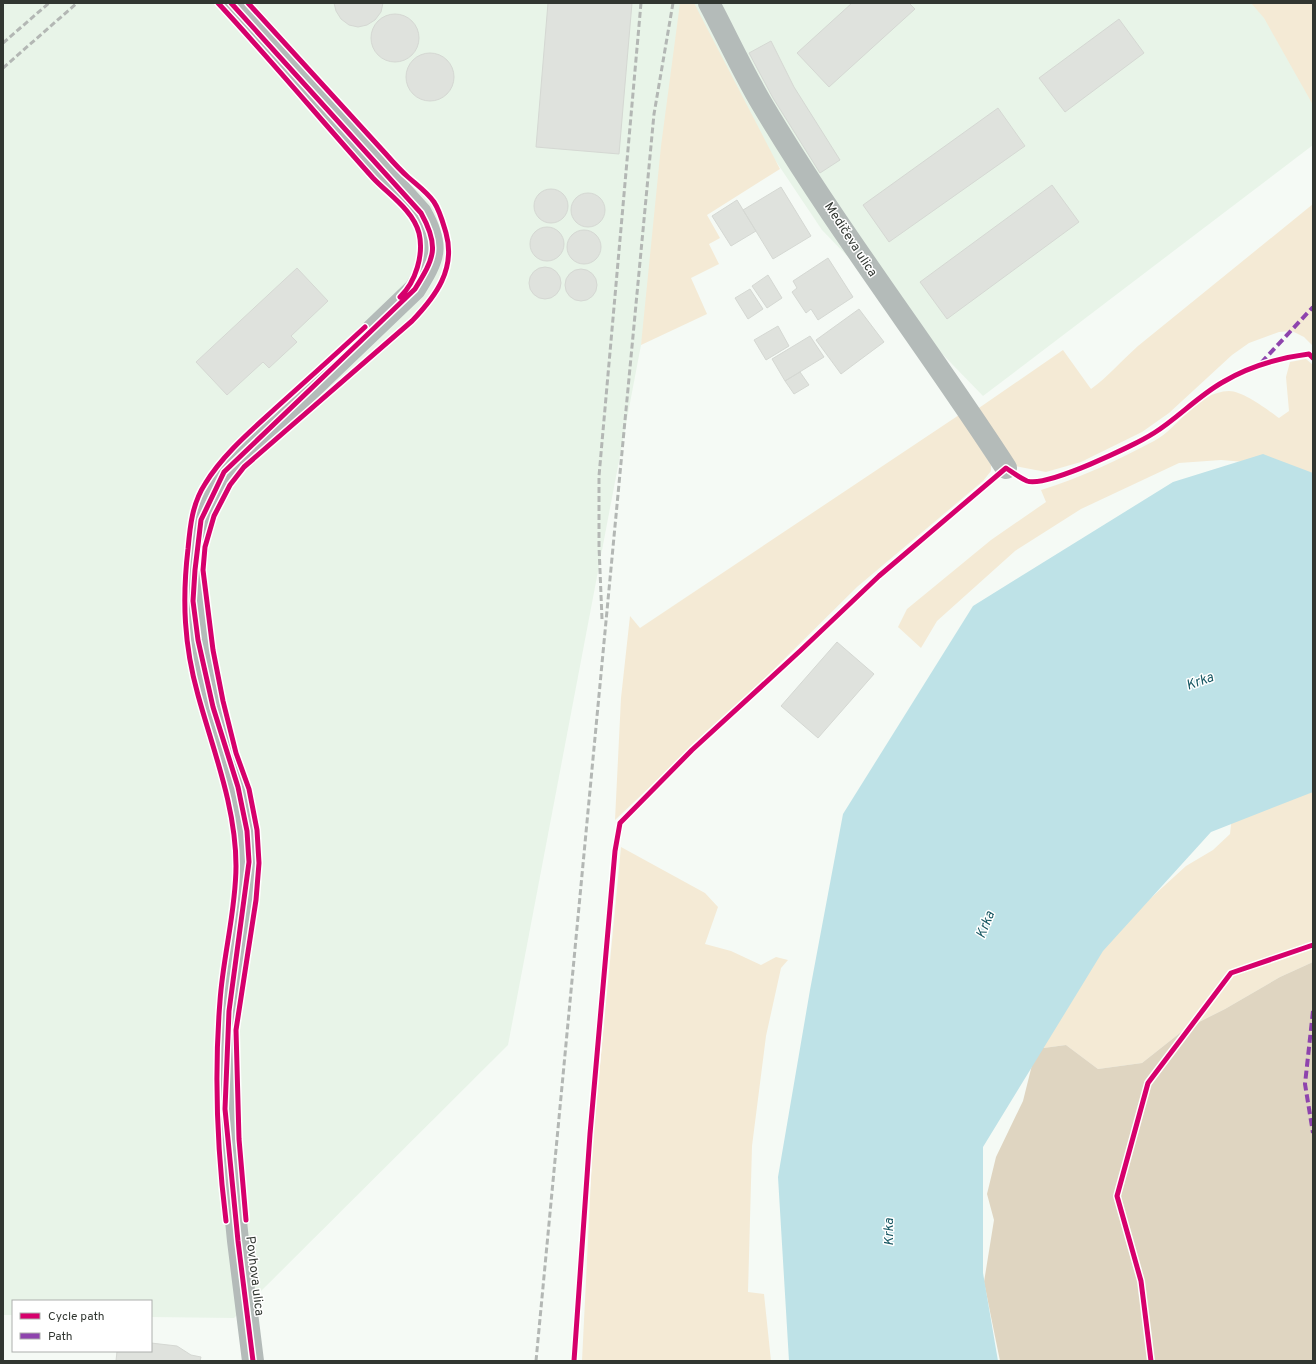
<svg xmlns="http://www.w3.org/2000/svg" width="1316" height="1364" font-family="Overpass,sans-serif">
<style>
.built{fill:#e8f4e8}
.green{fill:#f4ead5}
.forest{fill:#dfd5c1}
.water{fill:#bee2e7}
.building{fill:#dfe2dd;stroke:#d5d8d3}
.lines{fill:none;stroke-linecap:round;stroke-linejoin:round}
.path{stroke:#b2b7b4;stroke-width:2.5;stroke-dasharray:3 3;stroke-linecap:butt}
.minor{stroke:#b4bbb9;stroke-width:22}
.rail{stroke:#b3b7b4;stroke-width:3;stroke-dasharray:6 3;stroke-linecap:butt}
.quiet{stroke:#8e44ad;stroke-width:4;stroke-dasharray:8 4;stroke-linecap:butt}
.cycleway-casing{stroke:#fff;stroke-width:8}
.cycleway{stroke:#d6006c;stroke-width:5}
.labels{text-anchor:middle;dominant-baseline:central;stroke-width:3;stroke-linejoin:round;paint-order:stroke}
.street-label{font-size:13px;fill:#313631;stroke:#fff}
.water-label{font-size:14px;font-style:italic;fill:#185863;stroke:#fff}
</style>
<rect width="100%" height="100%" fill="#f5faf5"/>
<path class="built" d="M3,3H1313V145L983,396L822,230L698,45L508,1045L234,1318L151,1317V1301H13V1315H3Z"/>
<path class="green" d="M680,3H694L780,169L707,215L720,238L709,244L719,264L691,278L707,314L641,345L661,146Z
M1251,3H1313V105L1264,18Z
M1313,204V346L1304,337L1292,331L1279,332L1249,343L1232,355L1169,413L1142,432L1081,462L1046,472L1015,466L976,410L1063,350L1091,389C1108,377 1122,360 1138,346Z
M1306,359L1313,365V475L1269,464L1221,460L1179,463L1081,509L1015,551L937,621L921,648L898,627L907,609L991,540L1046,502L1041,490C1080,478 1118,460 1154,441C1179,428 1196,392 1229,391C1243,391 1268,410 1279,418L1289,411L1286,377L1290,362Z
M959,415L991,465V471L983,481L857,587L765,678L615,820L621,698L630,616L640,628Z
M1313,784V962L1280,977L1225,1009L1185,1029L1142,1063L1098,1069L1066,1045L1036,1049L1053,1007L1130,917L1186,866L1213,850L1230,834L1233,806Z
M621,847L705,893L718,907L705,944L731,951L761,965L776,957L788,960L781,968L766,1036L752,1146L748,1292L764,1294L771,1361H582L593,1138Z"/>
<path class="forest" d="M1313,962V1361H1000L984,1282L994,1220L987,1194L996,1157L1023,1101L1036,1049L1066,1045L1098,1069L1142,1063L1185,1029L1225,1009L1280,977Z"/>
<path class="water" d="M1263,454L1313,473V792L1211,832L1103,951L983,1147V1273L998,1361H789L778,1177L810,990L843,814L973,606L1173,482Z"/>
<path class="building" d="M334,3H383L381,12L375,20L367,25L358,27L349,25L341,19L336,11Z
M548,3H632L619,154L536,147Z
M852,3H909L915,9L829,87L797,53Z
M371 38a24 24 0 1 1 48 0a24 24 0 1 1-48 0Z
M1119,19L1144,53L1065,112L1039,78Z
M771,41L794,87L840,160L820,173L773,98L749,53Z
M406 77a24 24 0 1 1 48 0a24 24 0 1 1-48 0Z
M998,108L1025,146L889,242L863,205Z
M1052,185L1079,222L947,319L920,282Z
M781,187L811,236L773,259L743,210Z
M534 206a17 17 0 1 1 34 0a17 17 0 1 1-34 0Z
M571 210a17 17 0 1 1 34 0a17 17 0 1 1-34 0Z
M737,200L756,231L731,246L712,216Z
M530 244a17 17 0 1 1 34 0a17 17 0 1 1-34 0Z
M567 247a17 17 0 1 1 34 0a17 17 0 1 1-34 0Z
M828,258L853,297L818,320L811,309L806,313L792,292L797,288L793,281Z
M529 283a16 16 0 1 1 32 0a16 16 0 1 1-32 0Z
M297,268L328,301L291,336L297,342L269,368L263,362L227,395L196,362Z
M565 285a16 16 0 1 1 32 0a16 16 0 1 1-32 0Z
M768,275L782,298L767,308L752,286Z
M750,289L763,309L748,319L735,298Z
M859,309L884,342L841,374L816,340Z
M778,326L789,346L766,360L754,340Z
M810,336L824,357L785,381L772,359Z
M800,372L809,385L794,394L785,381Z
M837,642L874,674L818,738L781,706Z
M151,1343L177,1346L191,1355L201,1357L200,1361H116L117,1351H151Z"/>
<g class="lines">
<path class="path" d="M1027,481C1059,483 1126,450 1154,433C1178,418 1198,396 1223,382C1250,366 1278,358 1309,354L1313,358
M574,1361L590,1134L615,851L620,823L692,750L800,651L879,576L987,484"/>
<path class="minor" d="M231,3L421,213C440,247 434,258 415,289L224,472L201,520L195,570L193,601L198,640L213,707L238,787L247,831L249,862L229,1011L225,1109L238,1241L253,1361
M709,3C727,37 743,72 762,104C837,230 927,346 1006,468"/>
<path class="rail" d="M3,43L49,3
M3,68L77,3
M602,619L599,546V476L641,3
M536,1361L654,114L673,3"/>
<path class="quiet" d="M1261,363L1313,307
M1313,1011L1305,1084L1313,1133"/>
<defs>
<path id="cycleway" d="M218,3C271,60 321,120 373,178C388,194 413,210 419,233C424,254 416,282 400,297
M231,3L421,213C440,247 434,258 415,289L224,472L201,520L195,570L193,601L198,640L213,707L238,787L247,831L249,862L229,1011L225,1109L238,1241L253,1361
M246,1220L239,1139L236,1030L256,900L259,863L257,830L249,789L236,753L223,701L213,650L203,570L205,547L214,516L230,485L244,467L412,321C436,296 456,269 446,233C443,223 440,211 434,202C427,192 417,185 408,177C400,170 392,161 385,153C339,103 294,53 248,3
M226,1221C217,1148 214,1075 220,1001C223,956 236,911 236,866C236,807 213,750 198,695C184,645 182,600 188,549C190,527 192,504 205,484C223,454 253,429 278,406C307,380 336,354 365,327
M574,1361L590,1134L615,851L620,823L692,750L800,651L879,576L1006,468C1012,472 1020,478 1027,481C1046,488 1135,445 1154,433C1178,418 1198,396 1223,382C1250,366 1278,358 1309,354L1313,358
M1151,1361L1141,1281L1117,1196L1148,1083L1231,973L1313,945"/>
</defs>
<use href="#cycleway" class="cycleway-casing"/>
<use href="#cycleway" class="cycleway"/>
</g>
<g class="labels">
<g class="street-label">
<text transform="translate(850 240) rotate(57)">Medičeva ulica</text>
<text transform="translate(254 1276) rotate(83)">Povhova ulica</text>
</g>
<g class="water-label">
<text transform="translate(1200 682) rotate(-20)">Krka</text>
<text transform="translate(986 925) rotate(-68)">Krka</text>
<text transform="translate(889 1232) rotate(-90)">Krka</text>
</g>
</g>
<rect width="1316" height="1364" fill="none" stroke="#313631" stroke-width="8"/>
<rect x="12" y="1300" width="140" height="52" fill="#ffffff" stroke="#adafad"/>
<rect x="20" y="1313" width="20" height="6" fill="#d6006c" stroke="#adafad"/>
<text x="48" y="1320" font-size="12" fill="#313631">Cycle path</text>
<rect x="20" y="1333" width="20" height="6" fill="#8e44ad" stroke="#adafad"/>
<text x="48" y="1340" font-size="12" fill="#313631">Path</text>
</svg>
